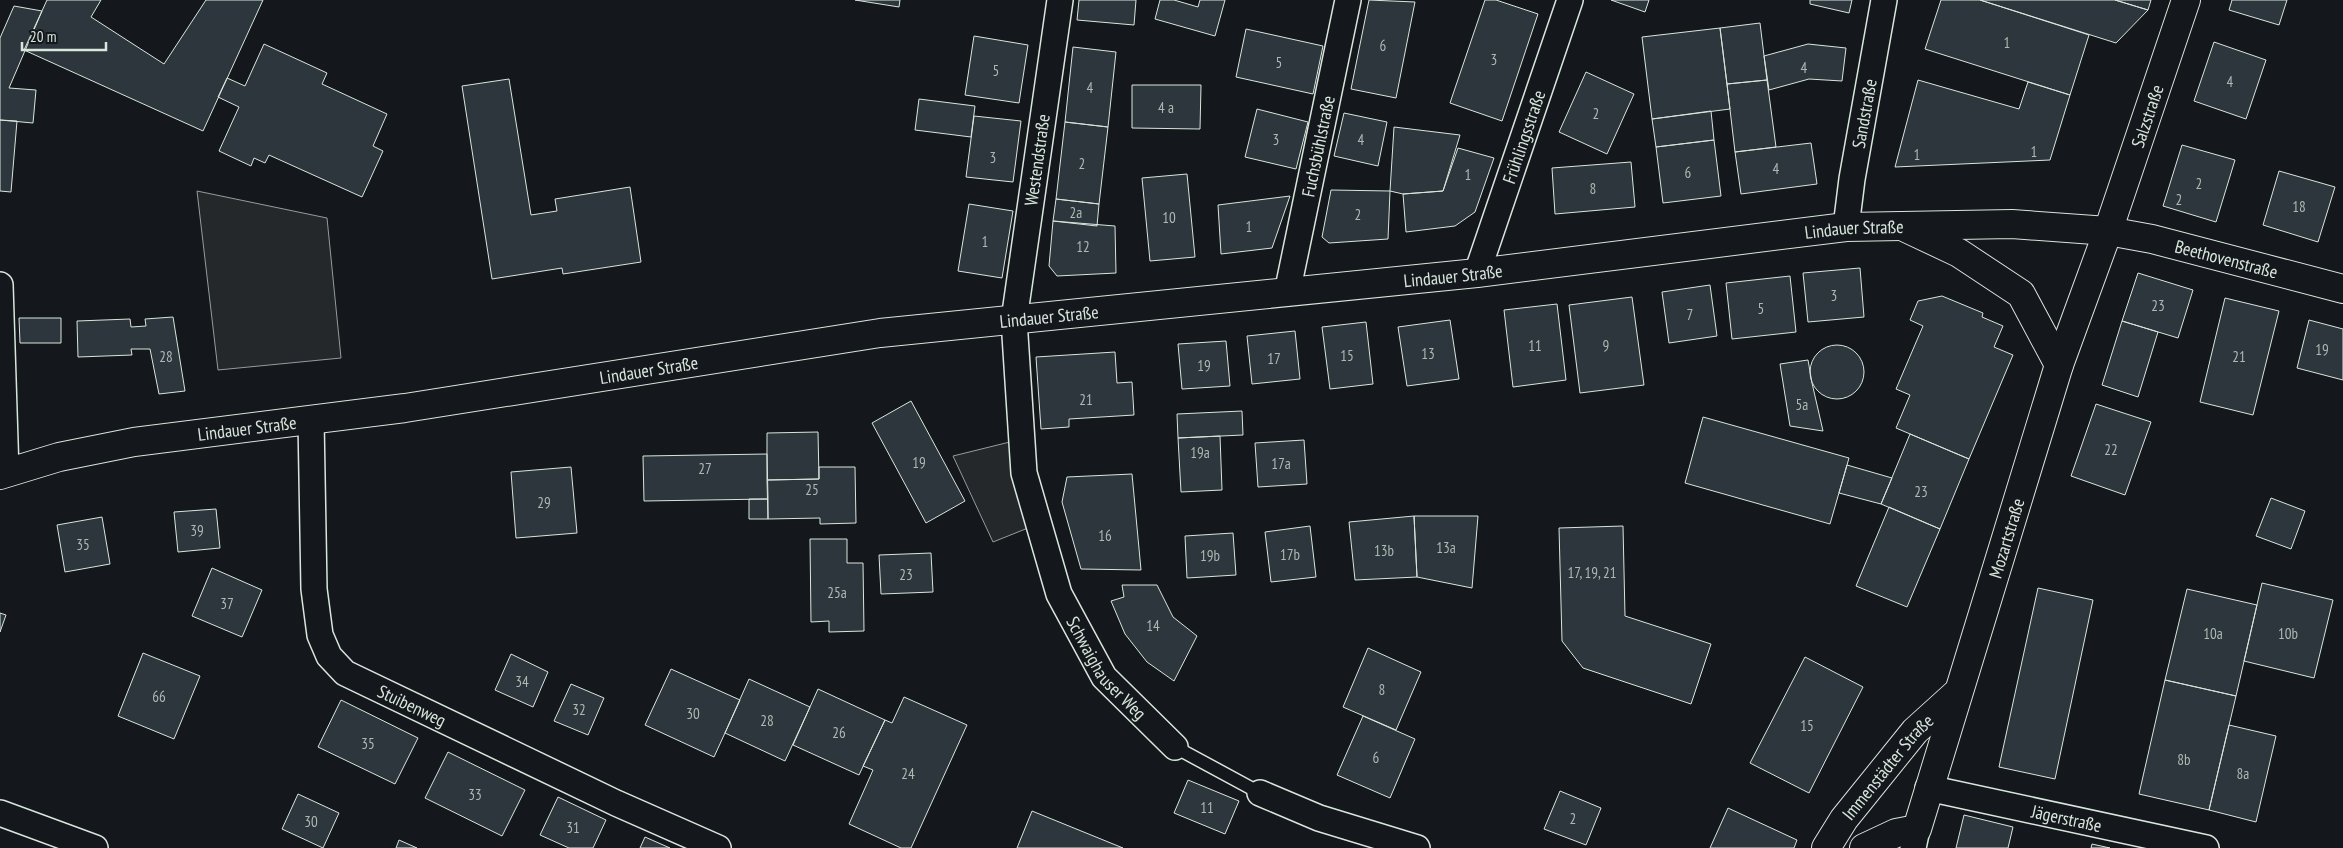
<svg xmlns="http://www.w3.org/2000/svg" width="2343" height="848" font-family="'PT Sans Narrow',sans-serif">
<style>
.parking{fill:#24282b;stroke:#939e99}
.building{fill:#2c363c;stroke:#d8e6dc}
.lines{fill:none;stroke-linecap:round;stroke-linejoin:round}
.lane-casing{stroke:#d8e6dc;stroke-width:15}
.street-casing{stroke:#d8e6dc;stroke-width:28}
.secondary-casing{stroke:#d8e6dc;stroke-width:30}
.lane{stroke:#14181c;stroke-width:12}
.street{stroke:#14181c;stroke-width:25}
.secondary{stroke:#14181c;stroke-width:28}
.labels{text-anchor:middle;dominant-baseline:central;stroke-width:4;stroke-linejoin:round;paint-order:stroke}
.number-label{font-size:15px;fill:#adbab4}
.street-label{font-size:18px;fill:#d8e6dc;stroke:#14181c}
</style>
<rect width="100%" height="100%" fill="#14181c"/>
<path class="parking" d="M197,191L327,218L341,358L218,370Z
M1022,439L1038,524L993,542L953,456Z"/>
<path class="building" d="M47,0H101L91,17L164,64L206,0H263L203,131L24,50Z
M855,0H900L899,7Z
M1079,0H1136L1134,25L1077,20Z
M1160,0H1174L1198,7L1200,0H1225L1215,36L1155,19Z
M1369,0L1415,2L1396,98L1351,89Z
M1485,0H1496L1538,14L1502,121L1450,103Z
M1611,0H1649L1645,12Z
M1810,0H1852L1849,13L1810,4Z
M1941,0H1980L2089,35L2070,95L1925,49Z
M1980,0H2115L2148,10L2116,43Z
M2115,0H2151L2148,10Z
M2232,0H2287L2279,25L2229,10Z
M14,6L42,11L9,88L36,90L33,123L0,120V38Z
M1760,23L1767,80L1727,84L1720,28Z
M1720,28L1730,109L1652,119L1642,37Z
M1246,29L1323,46L1313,94L1236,77Z
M974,36L1028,45L1019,103L965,95Z
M2214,42L2266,60L2246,119L2194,101Z
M264,44L327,73L322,84L387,114L373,146L383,151L362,197L269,155L265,163L254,158L251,166L219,151L239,107L218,97L227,78L245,86Z
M1808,44L1846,48L1842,81L1809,79L1769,90L1764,56Z
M1073,47L1116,52L1108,127L1065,122Z
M1586,72L1634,94L1607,154L1559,132Z
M509,79L531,215L557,211L555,199L630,187L641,262L563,274L562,268L492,279L462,86Z
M1767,80L1776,147L1735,152L1727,84Z
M1918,80L2019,109L2028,82L2070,95L2050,160L1895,167Z
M1132,85H1201L1200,129L1132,128Z
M919,99L975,106L971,137L915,130Z
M1257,109L1308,122L1296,169L1245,157Z
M1711,111L1714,140L1656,147L1652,119Z
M1344,113L1387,122L1378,166L1334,156Z
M974,116L1021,121L1013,182L966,177Z
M0,120L17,121L11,192L0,191Z
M1065,122L1108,127L1099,204L1056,199Z
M1394,127L1460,135L1443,191L1403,194L1390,191Z
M1714,140L1721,196L1663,203L1656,147Z
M1811,143L1817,184L1741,194L1735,152Z
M2182,145L2235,160L2216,222L2163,206Z
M1458,148L1494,158L1475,212L1455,226L1406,232L1403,194L1443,191Z
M1631,162L1635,207L1555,214L1552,168Z
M2279,171L2335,187L2318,242L2263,225Z
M1187,174L1195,257L1150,261L1142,178Z
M1331,190L1390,191L1388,239L1329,243L1322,237Z
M1290,196L1272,248L1221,254L1218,205Z
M1056,199L1099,204L1097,226L1053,221Z
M969,204L1013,211L1002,278L958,271Z
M1053,221L1115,226L1116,273L1057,276L1049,266Z
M1860,268L1864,317L1808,322L1803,273Z
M2138,273L2193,290L2178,338L2122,321Z
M1790,276L1796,332L1732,339L1726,283Z
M1710,285L1717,336L1669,343L1662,292Z
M1942,296L1983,313L1982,317L2003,326L1994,347L2013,355L1969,459L1896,428L1910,395L1896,389L1923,326L1910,320L1918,301Z
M1632,297L1644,385L1580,393L1569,305Z
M2225,298L2279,311L2253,415L2200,402Z
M1557,304L1566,380L1513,387L1504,310Z
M173,317L185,391L159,394L150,349H131L132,355L78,357L77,321L130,319L131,327L146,326L145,319Z
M19,318H61V343H20Z
M1450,320L1459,379L1407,386L1398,327Z
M2309,320L2343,329V380L2297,368Z
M2122,321L2158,332L2138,397L2102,385Z
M1366,322L1373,384L1330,389L1322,327Z
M1295,331L1300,379L1252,384L1247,336Z
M1226,341L1230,386L1182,389L1178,344Z
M1810 372a27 27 0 1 1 54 0a27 27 0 1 1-54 0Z
M1115,352L1117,383L1132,382L1134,415L1069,419V427L1041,429L1036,357Z
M1808,360L1812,383L1823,431L1790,426L1780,364Z
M911,401L965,501L926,523L872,423Z
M2096,404L2151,422L2125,495L2071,476Z
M1242,411L1243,435L1178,438L1177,414Z
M1703,417L1849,458L1830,524L1685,483Z
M818,432L819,479L767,480V433Z
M1910,434L1969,459L1940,529L1881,504Z
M1220,436L1222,490L1181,492L1178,438Z
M1304,440L1307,484L1258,487L1255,443Z
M767,454L768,499L644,501L643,456Z
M1847,465L1892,478L1881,504L1839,493Z
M571,467L577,533L516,538L511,472Z
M819,467H855L856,523L820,524V518L768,519L767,480L819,479Z
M1132,474L1141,570L1081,569L1062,502L1067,477Z
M2271,498L2305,511L2291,549L2256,536Z
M749,499H768V519H749Z
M1889,507L1940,529L1907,607L1856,586Z
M216,509L220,548L178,552L174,512Z
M1414,516L1417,577L1355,580L1349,522Z
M1414,516H1478L1472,588L1417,577Z
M102,517L110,564L65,572L57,525Z
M1310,526L1316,577L1271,582L1265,532Z
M1623,526L1625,616L1711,644L1691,704L1583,668L1562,641L1559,528Z
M1233,533L1236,575L1187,578L1185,536Z
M810,539H847V563H863L864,631L829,632V621L811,622Z
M931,553L933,592L881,594L879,555Z
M212,568L262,590L242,637L192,616Z
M2262,583L2333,600L2314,678L2244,661Z
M1122,585H1157L1173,617L1197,636L1174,681L1147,662L1125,634L1111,601L1124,597Z
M2038,588L2093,600L2055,779L1999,767Z
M2187,589L2257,605L2236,696L2165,680Z
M0,613L6,615L0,632Z
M1368,648L1421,672L1396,730L1343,707Z
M143,653L200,676L174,739L118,716Z
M511,654L548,672L533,707L495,690Z
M1805,657L1863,687L1809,793L1750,763Z
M671,669L740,700L714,757L645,725Z
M749,679L810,707L785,761L725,733Z
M2165,680L2236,696L2209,810L2139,794Z
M571,684L604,698L588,735L554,721Z
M818,689L885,720L859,775L793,745Z
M904,697L967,725L911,848H901L849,824L873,770L863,766L885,720L892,723Z
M341,700L418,738L395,784L318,747Z
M1363,716L1415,739L1390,798L1337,775Z
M2229,725L2276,736L2256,822L2209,810Z
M448,752L525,790L502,836L425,798Z
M1188,780L1239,801L1225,834L1174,813Z
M1560,791L1601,808L1586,845L1544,829Z
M298,794L339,813L323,848L282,829Z
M558,797L606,820L593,848H569L540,835Z
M1728,808L1797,840L1794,848H1710Z
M1032,811L1123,848H1017Z
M1964,815L2013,827L2008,848H1956Z
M645,837L670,848H640Z
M399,840L417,848H396Z
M2092,844L2110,848H2091Z"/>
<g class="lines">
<defs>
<path id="lane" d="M1175,747L1260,793"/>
<g id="street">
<path id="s1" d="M1060,0L1014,320L1024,473L1059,594L1104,677L1175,747"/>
<path id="s2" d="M1846,227L1852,179L1884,0"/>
<path id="s3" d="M1477,273L1570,0"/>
<path d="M0,285L6,473"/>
<path id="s4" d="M1287,293L1348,0"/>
<path id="s5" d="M311,420L314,589L320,635L329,656L345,673L616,803L718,848"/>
<path id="s6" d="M1928,788L2206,848"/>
<path d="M1260,793L1319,818L1417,848"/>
<path d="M0,813L95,848"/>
<path d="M1913,848L1917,829"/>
</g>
<g id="secondary">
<path d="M1906,228L1959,253L2021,294L2059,365"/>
<path id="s7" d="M0,475L59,457L134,442L405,408L880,333L1477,273L1846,227L2012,224L2108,231L2152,239L2343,289"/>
<path id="s8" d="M1826,848L1844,819L1915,731L1957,693"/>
<path id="s9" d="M1864,848L1896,833L1917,829L2059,365L2108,231L2186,0"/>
</g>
</defs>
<use href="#lane" class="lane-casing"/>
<use href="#street" class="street-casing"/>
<use href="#secondary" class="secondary-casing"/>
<use href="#lane" class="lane"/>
<use href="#street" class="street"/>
<use href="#secondary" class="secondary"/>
</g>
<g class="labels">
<g class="number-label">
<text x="2007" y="42">1</text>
<text x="1383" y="45">6</text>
<text x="1494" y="59">3</text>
<text x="1279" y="62">5</text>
<text x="1804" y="67">4</text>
<text x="996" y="70">5</text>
<text x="2230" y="81">4</text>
<text x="1090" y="87">4</text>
<text x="1166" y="107">4 a</text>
<text x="1596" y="113">2</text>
<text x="1276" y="139">3</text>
<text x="1361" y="139">4</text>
<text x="2034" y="151">1</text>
<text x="1917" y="154">1</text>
<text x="993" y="157">3</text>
<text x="1082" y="163">2</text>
<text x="1776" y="168">4</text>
<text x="1688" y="172">6</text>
<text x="1468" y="174">1</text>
<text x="2199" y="183">2</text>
<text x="1593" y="188">8</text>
<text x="2179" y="199">2</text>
<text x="2299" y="206">18</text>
<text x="1076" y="212">2a</text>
<text x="1358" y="214">2</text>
<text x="1169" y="217">10</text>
<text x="1249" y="226">1</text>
<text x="985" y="241">1</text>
<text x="1083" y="246">12</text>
<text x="1834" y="295">3</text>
<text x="2158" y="305">23</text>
<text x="1761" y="308">5</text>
<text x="1690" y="314">7</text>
<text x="1535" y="345">11</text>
<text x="1606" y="345">9</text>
<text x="2322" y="349">19</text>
<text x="1428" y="353">13</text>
<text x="1347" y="355">15</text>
<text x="166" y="356">28</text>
<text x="2239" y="356">21</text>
<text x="1274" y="358">17</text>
<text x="1204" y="365">19</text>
<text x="1086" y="399">21</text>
<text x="1802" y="404">5a</text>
<text x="2111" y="449">22</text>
<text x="1200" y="452">19a</text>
<text x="919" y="462">19</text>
<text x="1281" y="463">17a</text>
<text x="705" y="468">27</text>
<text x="812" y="489">25</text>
<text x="1921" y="491">23</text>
<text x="544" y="502">29</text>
<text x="197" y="530">39</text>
<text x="1105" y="535">16</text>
<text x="83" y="544">35</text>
<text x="1446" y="547">13a</text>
<text x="1384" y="550">13b</text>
<text x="1290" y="554">17b</text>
<text x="1210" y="555">19b</text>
<text x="1592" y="572">17, 19, 21</text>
<text x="906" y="574">23</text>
<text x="837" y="592">25a</text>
<text x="227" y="603">37</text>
<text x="1153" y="625">14</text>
<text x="2213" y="633">10a</text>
<text x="2288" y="633">10b</text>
<text x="522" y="681">34</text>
<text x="1382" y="689">8</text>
<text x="159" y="696">66</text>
<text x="579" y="709">32</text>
<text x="693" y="713">30</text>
<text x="767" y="720">28</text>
<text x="1807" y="725">15</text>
<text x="839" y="732">26</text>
<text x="368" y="743">35</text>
<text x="1376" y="757">6</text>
<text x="2184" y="759">8b</text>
<text x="908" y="773">24</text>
<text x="2243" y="773">8a</text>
<text x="475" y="794">33</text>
<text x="1207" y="807">11</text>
<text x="1573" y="818">2</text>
<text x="311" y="821">30</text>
<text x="573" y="827">31</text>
</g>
<g class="street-label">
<text stroke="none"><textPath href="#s2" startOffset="115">Sandstraße</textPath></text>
<text stroke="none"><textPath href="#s9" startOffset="806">Salzstraße</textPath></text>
<text stroke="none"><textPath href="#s3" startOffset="144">Frühlingsstraße</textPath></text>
<text stroke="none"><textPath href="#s4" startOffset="150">Fuchsbühlstraße</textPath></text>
<text transform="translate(1037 160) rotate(-82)">Westendstraße</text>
<text stroke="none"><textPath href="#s7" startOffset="1872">Lindauer Straße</textPath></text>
<text stroke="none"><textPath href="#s7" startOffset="2248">Beethovenstraße</textPath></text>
<text stroke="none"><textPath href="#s7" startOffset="1468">Lindauer Straße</textPath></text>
<text stroke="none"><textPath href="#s7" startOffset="1062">Lindauer Straße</textPath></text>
<text stroke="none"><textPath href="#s7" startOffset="658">Lindauer Straße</textPath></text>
<text stroke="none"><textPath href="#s7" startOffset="252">Lindauer Straße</textPath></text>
<text stroke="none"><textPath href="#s9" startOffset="361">Mozartstraße</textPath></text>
<text stroke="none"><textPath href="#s1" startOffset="691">Schwaighauser Weg</textPath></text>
<text stroke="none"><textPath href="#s5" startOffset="336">Stuibenweg</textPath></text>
<text stroke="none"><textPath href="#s8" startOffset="102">Immenstädter Straße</textPath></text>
<text stroke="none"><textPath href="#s6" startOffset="142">Jägerstraße</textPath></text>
</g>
</g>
<path d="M22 42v8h84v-8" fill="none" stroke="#d8e6dc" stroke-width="2.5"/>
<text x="30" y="42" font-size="15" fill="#d8e6dc" stroke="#14181c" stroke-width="4" paint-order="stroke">20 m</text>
</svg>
